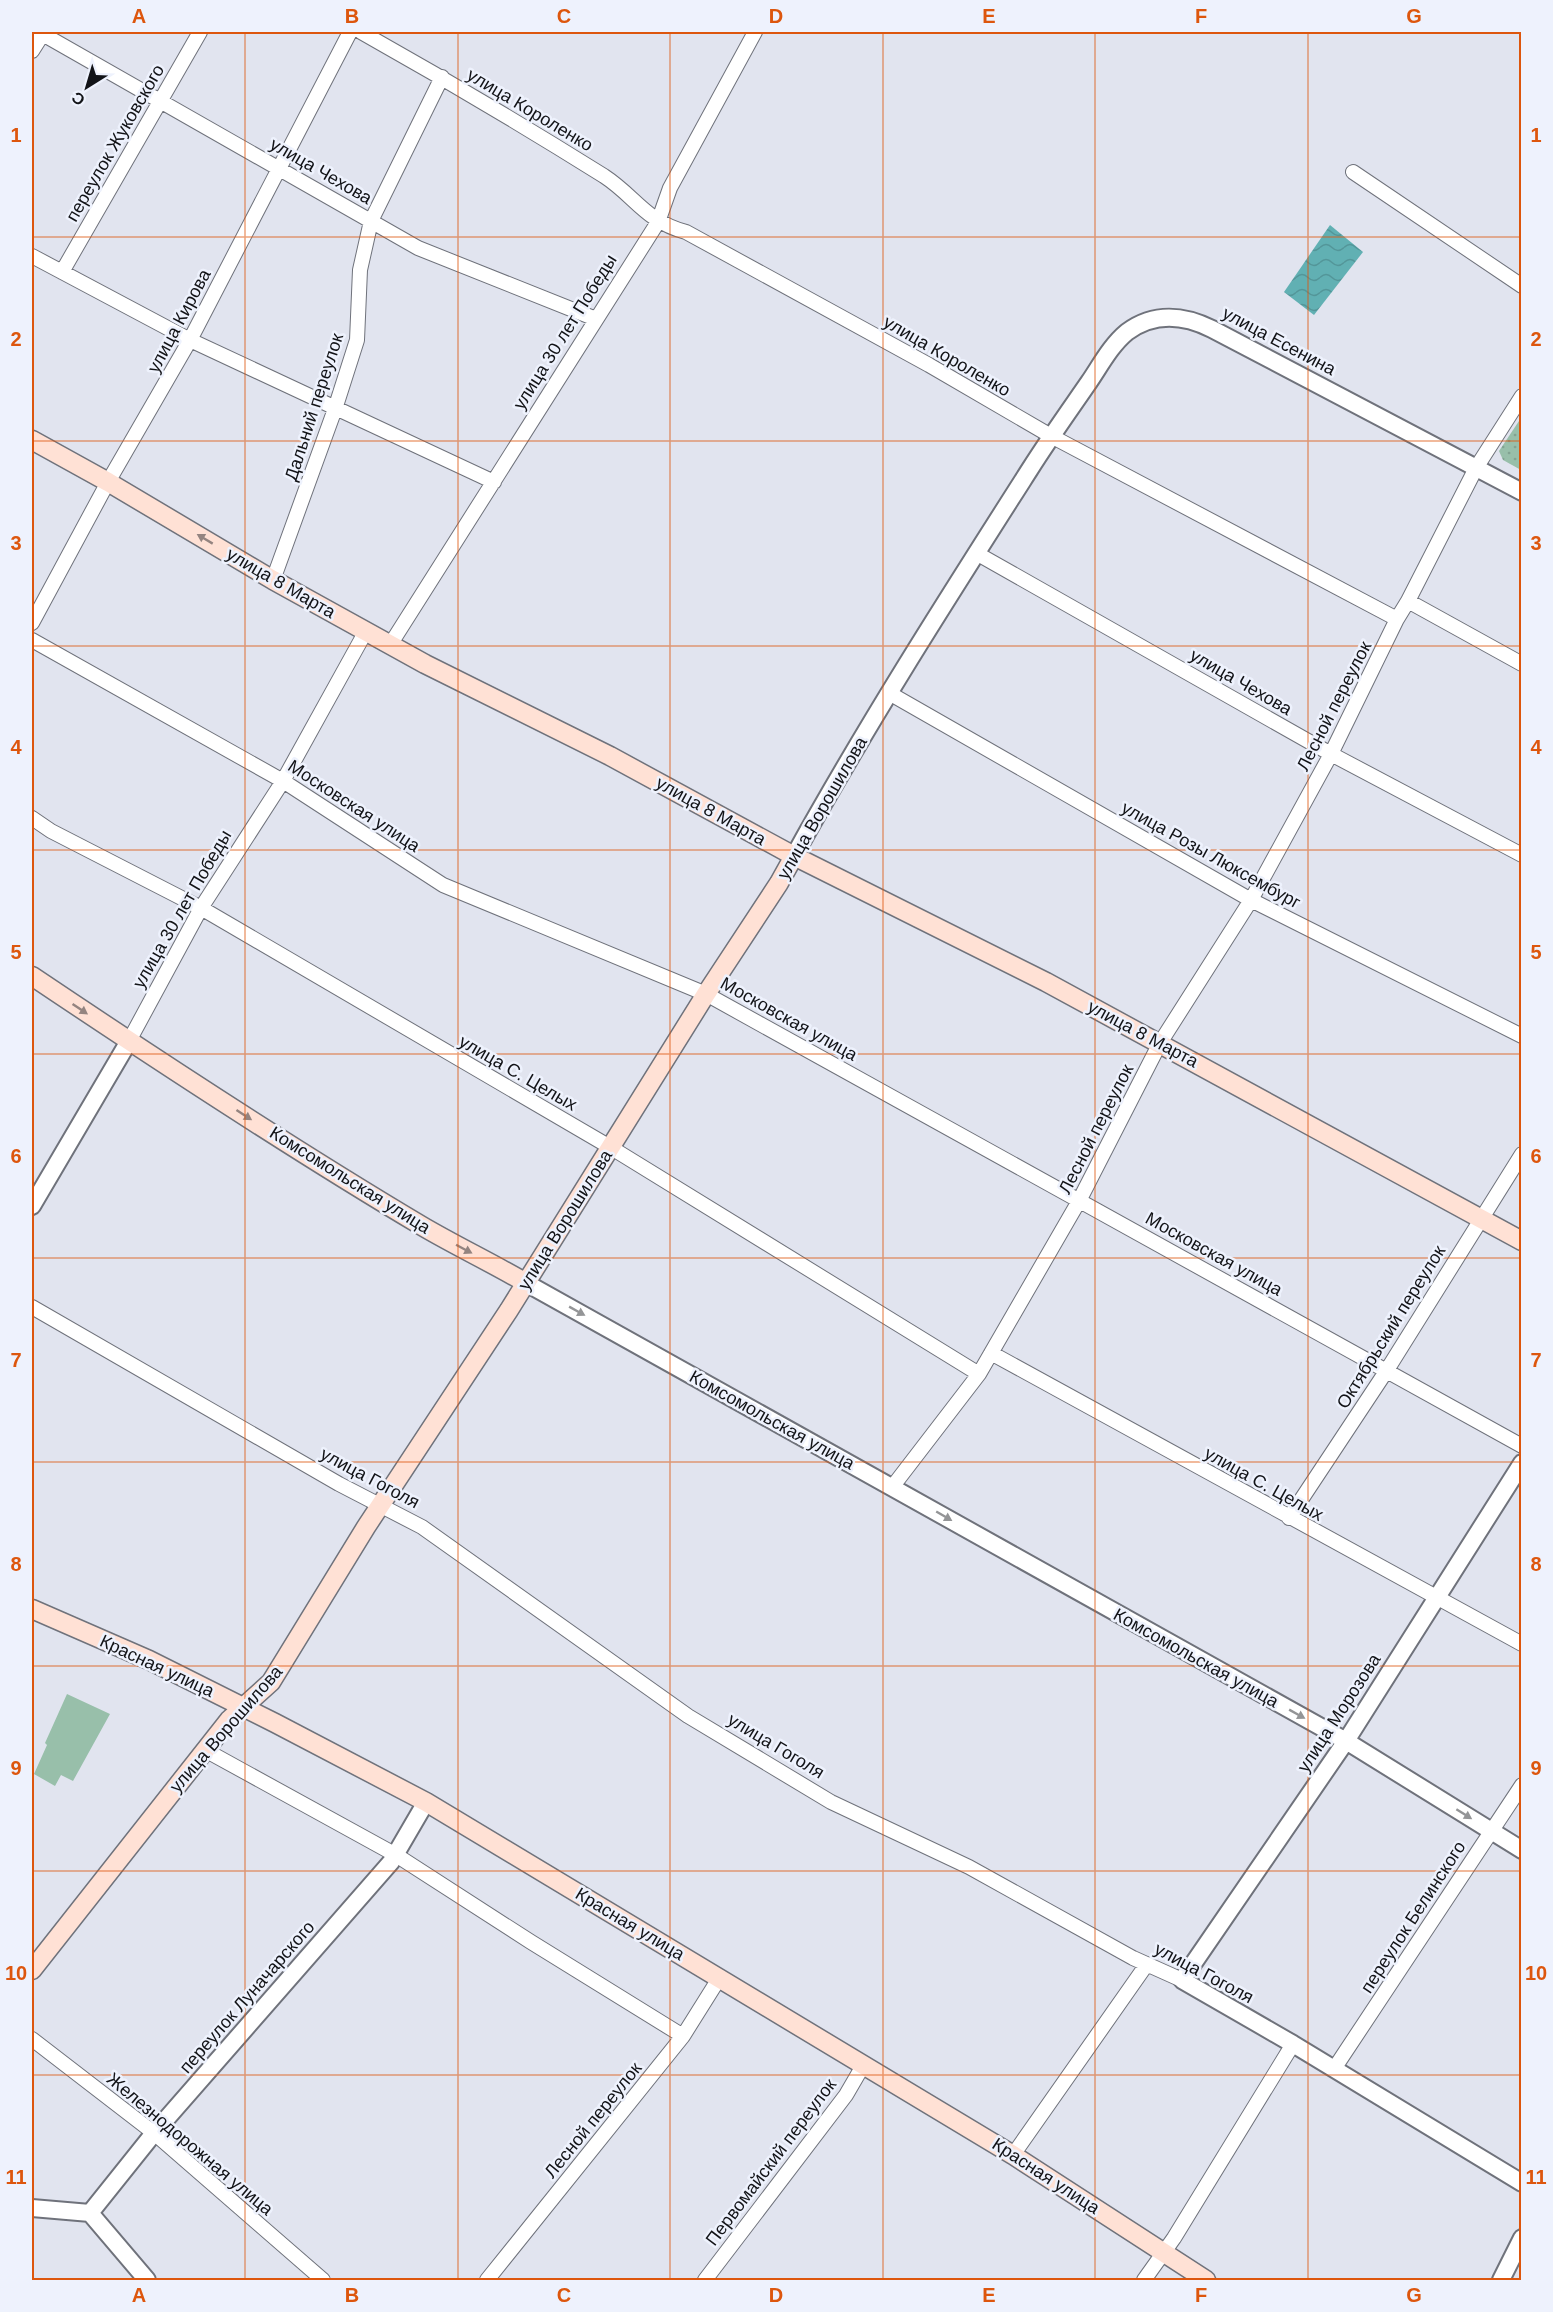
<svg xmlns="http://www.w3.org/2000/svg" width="1553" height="2312" font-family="Arial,sans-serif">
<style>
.grass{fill:url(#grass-dots)}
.park{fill:#98bfaa}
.water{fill:url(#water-waves)}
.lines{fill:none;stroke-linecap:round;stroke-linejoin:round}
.minor-casing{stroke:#6f727b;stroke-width:16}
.tertiary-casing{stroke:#6f727b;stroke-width:20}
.secondary-casing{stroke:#6f727b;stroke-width:21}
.minor{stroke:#fff;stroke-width:14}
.tertiary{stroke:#fff;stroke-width:16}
.secondary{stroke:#ffe1d5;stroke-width:18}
.oneway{fill:#948480}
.oneway2{fill:#949597}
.grid{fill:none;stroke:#dd560d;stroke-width:1.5;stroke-opacity:0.55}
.labels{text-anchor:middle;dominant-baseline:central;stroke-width:5;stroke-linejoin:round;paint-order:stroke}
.street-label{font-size:18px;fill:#121317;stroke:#eef2fd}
.neatline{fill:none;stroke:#dd560d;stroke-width:2}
.grid-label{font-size:20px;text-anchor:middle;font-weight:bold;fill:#dd560d}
</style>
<defs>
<pattern id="grass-dots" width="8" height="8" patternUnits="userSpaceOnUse" patternTransform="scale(1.5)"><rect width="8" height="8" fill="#98bfaa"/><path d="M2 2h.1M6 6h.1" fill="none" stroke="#82a392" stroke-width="1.8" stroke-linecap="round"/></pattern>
<pattern id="water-waves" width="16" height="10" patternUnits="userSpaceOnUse" patternTransform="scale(1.5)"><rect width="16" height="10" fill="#61b0b3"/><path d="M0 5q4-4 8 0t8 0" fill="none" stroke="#539699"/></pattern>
</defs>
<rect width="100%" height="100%" fill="#e1e4ef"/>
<path class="grass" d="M1521,418V470L1503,460L1499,451Z"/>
<path class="park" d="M67,1694L110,1714L73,1781L61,1775L55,1786L34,1774L47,1745L45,1743Z"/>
<path class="water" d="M1330,225L1363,252L1314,315L1284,292Z"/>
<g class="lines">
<defs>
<path id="minor" d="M39,32L418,248L596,319
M361,32C443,78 524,126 604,176C636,197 645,221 686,232L929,365L1051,436L1397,619
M32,51L44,32
M1353,172L1522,286
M32,256L190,340L494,482
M62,272L200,32
M976,553L1331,754L1522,855
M273,580L335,409L357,340L360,270L371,221L442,77
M1408,601L1476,468L1522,396
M32,623L108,482L190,340L350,32
M32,640L283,781L443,885L706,994L1522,1446
M390,645L658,222L670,188L755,32
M889,693L1251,900L1522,1036
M32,818L51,831L201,908L610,1147L979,1374
M129,1041L201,908L283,781L366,631
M32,1307L339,1484L422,1527L688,1716L831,1802L969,1867L1133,1958L1182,1980
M991,1353L1522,1644
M893,1486L979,1374L1079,1201L1160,1043L1251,900L1331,754L1397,619L1408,601L1522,664
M1289,1518L1387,1370L1522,1154
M205,1750L396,1855L531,1942L683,2036
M32,2039L154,2133L323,2280
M1334,2069L1522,1785
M1013,2155L1147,1964
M487,2280L683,2036L720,1977
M705,2280L846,2095L864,2064
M1144,2280L1174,2238L1293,2044"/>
<path id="tertiary" d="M794,856C867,724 949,596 1030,469C1049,439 1069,411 1089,382C1100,366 1111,345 1127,332C1154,312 1184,315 1212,329L1522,492
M32,1206L129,1041
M526,1283L1346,1741L1522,1850
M1522,1463L1346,1741L1182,1980L1293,2044L1522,2183
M32,2208L90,2213L147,2280
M90,2213L154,2133L391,1862L426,1802
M1501,2280L1522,2238"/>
<path id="secondary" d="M32,440L108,482L273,580L425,664L610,756L794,856L1046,982L1522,1241
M32,976C160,1062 289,1147 422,1226C456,1246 492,1263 526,1283
M32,1609L149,1660L275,1723L426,1802L1013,2155L1206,2280
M32,1970L229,1720L271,1682L366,1527L509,1310L706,994L779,883L794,856"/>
</defs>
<use href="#minor" class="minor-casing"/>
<use href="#tertiary" class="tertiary-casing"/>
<use href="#secondary" class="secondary-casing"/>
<use href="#minor" class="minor"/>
<use href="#tertiary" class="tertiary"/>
<use href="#secondary" class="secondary"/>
</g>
<defs><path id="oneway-solid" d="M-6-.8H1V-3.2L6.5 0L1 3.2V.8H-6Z" transform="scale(1.5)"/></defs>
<g class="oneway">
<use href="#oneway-solid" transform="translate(205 539) rotate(-149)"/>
<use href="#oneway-solid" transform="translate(80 1009) rotate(34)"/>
<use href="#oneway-solid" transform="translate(244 1115) rotate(33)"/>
<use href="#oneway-solid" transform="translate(464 1249) rotate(28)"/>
</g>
<g class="oneway2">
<use href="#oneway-solid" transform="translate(577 1311) rotate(29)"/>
<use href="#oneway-solid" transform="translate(944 1516) rotate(30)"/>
<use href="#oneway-solid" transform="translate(1297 1714) rotate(29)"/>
<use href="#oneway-solid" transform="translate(1464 1814) rotate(32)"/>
</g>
<path class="grid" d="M245,32V2280M458,32V2280M670,32V2280M883,32V2280M1095,32V2280M1308,32V2280M32,237H1522M32,441H1522M32,646H1522M32,850H1522M32,1054H1522M32,1258H1522M32,1462H1522M32,1666H1522M32,1871H1522M32,2075H1522"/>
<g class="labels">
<g class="street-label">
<text transform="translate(530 110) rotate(31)">улица Короленко</text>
<text transform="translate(115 143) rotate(-60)">переулок Жуковского</text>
<text transform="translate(321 171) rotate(30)">улица Чехова</text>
<text transform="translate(179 321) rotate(-62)">улица Кирова</text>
<text transform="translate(565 332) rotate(-58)">улица 30 лет Победы</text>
<text transform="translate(1279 341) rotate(28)">улица Есенина</text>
<text transform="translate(947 356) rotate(30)">улица Короленко</text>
<text transform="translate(314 407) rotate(-72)">Дальний переулок</text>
<text transform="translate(281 583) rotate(30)">улица 8 Марта</text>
<text transform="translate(1241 682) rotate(30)">улица Чехова</text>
<text transform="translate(1334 706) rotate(-63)">Лесной переулок</text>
<text transform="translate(354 806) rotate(33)">Московская улица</text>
<text transform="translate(822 808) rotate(-60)">улица Ворошилова</text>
<text transform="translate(711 811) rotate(29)">улица 8 Марта</text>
<text transform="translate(1211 855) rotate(29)">улица Розы Люксембург</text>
<text transform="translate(182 909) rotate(-60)">улица 30 лет Победы</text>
<text transform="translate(789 1019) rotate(29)">Московская улица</text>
<text transform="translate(1143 1034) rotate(28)">улица 8 Марта</text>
<text transform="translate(518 1073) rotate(30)">улица С. Целых</text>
<text transform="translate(1096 1129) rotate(-63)">Лесной переулок</text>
<text transform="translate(350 1180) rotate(32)">Комсомольская улица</text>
<text transform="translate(565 1220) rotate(-58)">улица Ворошилова</text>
<text transform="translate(1214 1254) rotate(29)">Московская улица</text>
<text transform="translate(1391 1327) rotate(-58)">Октябрьский переулок</text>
<text transform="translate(772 1420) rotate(29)">Комсомольская улица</text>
<text transform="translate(370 1478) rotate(28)">улица Гоголя</text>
<text transform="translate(1264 1484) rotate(29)">улица С. Целых</text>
<text transform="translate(1196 1658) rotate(29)">Комсомольская улица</text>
<text transform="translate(157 1666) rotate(25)">Красная улица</text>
<text transform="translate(1339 1713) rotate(-57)">улица Морозова</text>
<text transform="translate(226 1729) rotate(-49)">улица Ворошилова</text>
<text transform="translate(776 1746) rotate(31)">улица Гоголя</text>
<text transform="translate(1413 1917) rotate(-57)">переулок Белинского</text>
<text transform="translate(630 1924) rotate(31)">Красная улица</text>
<text transform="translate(1204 1973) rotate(28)">улица Гоголя</text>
<text transform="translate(247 1997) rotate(-49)">переулок Луначарского</text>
<text transform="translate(593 2120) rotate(-51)">Лесной переулок</text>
<text transform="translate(190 2144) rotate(40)">Железнодорожная улица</text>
<text transform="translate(771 2162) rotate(-53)">Первомайский переулок</text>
<text transform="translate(1046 2176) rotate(33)">Красная улица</text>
</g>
</g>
<rect width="1553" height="2312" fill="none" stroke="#eef2fd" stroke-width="66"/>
<g transform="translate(87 87) rotate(217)" stroke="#eef2fd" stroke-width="4.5" paint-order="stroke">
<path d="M0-4.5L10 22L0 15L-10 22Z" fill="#121317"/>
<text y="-9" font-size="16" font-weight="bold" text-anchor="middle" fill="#121317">С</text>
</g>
<rect x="33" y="33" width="1487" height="2246" class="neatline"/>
<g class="grid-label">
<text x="139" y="23">A</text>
<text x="352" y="23">B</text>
<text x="564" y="23">C</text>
<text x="776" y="23">D</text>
<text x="989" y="23">E</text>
<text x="1201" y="23">F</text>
<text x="1414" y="23">G</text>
<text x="16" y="142">1</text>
<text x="1536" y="142">1</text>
<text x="16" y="346">2</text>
<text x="1536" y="346">2</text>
<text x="16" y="550">3</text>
<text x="1536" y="550">3</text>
<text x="16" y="754">4</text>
<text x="1536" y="754">4</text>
<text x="16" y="959">5</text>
<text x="1536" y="959">5</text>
<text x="16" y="1163">6</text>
<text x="1536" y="1163">6</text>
<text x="16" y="1367">7</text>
<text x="1536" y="1367">7</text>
<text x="16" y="1571">8</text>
<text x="1536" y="1571">8</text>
<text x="16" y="1775">9</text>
<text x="1536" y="1775">9</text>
<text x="16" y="1980">10</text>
<text x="1536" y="1980">10</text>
<text x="16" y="2184">11</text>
<text x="1536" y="2184">11</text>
<text x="139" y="2302">A</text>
<text x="352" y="2302">B</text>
<text x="564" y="2302">C</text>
<text x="776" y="2302">D</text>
<text x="989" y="2302">E</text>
<text x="1201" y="2302">F</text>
<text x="1414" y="2302">G</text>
</g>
</svg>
